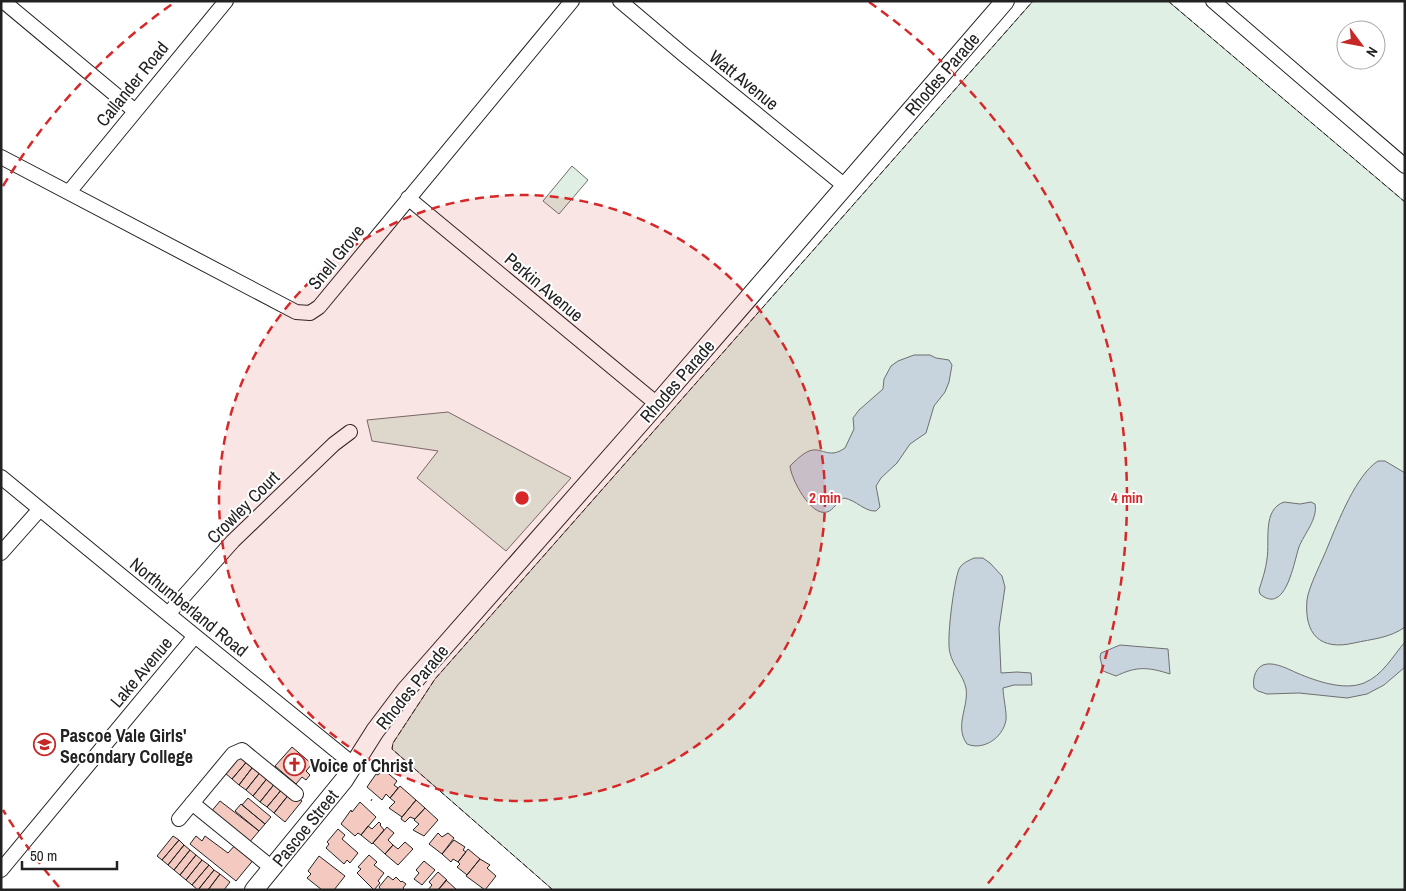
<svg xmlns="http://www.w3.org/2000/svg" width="1406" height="891" font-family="'Archivo Narrow',sans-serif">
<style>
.green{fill:#e0efe3;stroke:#6f6f6f}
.water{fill:#c7d3dd;stroke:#6f6f6f}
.building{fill:#f3c9c0;stroke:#222}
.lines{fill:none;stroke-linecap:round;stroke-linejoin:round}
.minor-casing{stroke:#222;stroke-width:16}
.major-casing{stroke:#222;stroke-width:20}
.minor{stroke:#fff;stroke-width:14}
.major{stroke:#fff;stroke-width:18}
.fence{stroke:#222;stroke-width:1;stroke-dasharray:6 2.5;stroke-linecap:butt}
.ring{fill:none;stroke:#d62828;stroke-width:2.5;stroke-dasharray:9 6}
.labels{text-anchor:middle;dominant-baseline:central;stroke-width:4;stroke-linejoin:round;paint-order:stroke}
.street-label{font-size:18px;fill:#222;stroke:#fff}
.poi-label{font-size:18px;font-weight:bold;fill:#222;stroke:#fff;text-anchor:start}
.centre{fill:#d62828;stroke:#fff;stroke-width:2.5}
.ring-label{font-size:15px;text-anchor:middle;font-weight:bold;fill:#d62828;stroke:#fff;stroke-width:4;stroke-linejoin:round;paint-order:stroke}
</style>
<rect width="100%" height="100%" fill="#fff"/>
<path class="green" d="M1033,1H1168L1405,202V890H553L392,749L393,743L435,679Z
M572,166L588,180L559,214L543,201Z
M448,412L571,478L506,551L417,478L438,451L372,441L367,420Z"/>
<path class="water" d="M914,355H930L936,358L949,360L952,365L949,382L945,392L934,406L926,433L910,444L897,463L881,478L876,486L880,507L876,511C865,512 856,500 844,498C837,501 834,510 827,512C811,517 791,479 790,466C795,461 802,454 809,451C822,446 828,460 845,448L854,429L853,418L859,410L883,389L884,379L891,366L898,361Z
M1378,461H1385L1405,473V627C1390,638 1372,639 1354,643C1320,651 1304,634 1307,600C1308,588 1323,559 1328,546C1338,522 1356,475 1378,461Z
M1284,502L1300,504L1311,502L1315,504C1318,519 1304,534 1299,547C1294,561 1286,616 1260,594L1259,590C1262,580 1266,569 1267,559C1270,540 1262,510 1284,502Z
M974,558H983L990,563L1002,576L1005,587L999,628L1001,673L1017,672L1031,673L1032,685H1014L1003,688C1003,696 1007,713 1006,720C1003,738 983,751 967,744C954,726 969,707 966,688C963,675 953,666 950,653C946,641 954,581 959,569C962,563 968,561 974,558Z
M1405,642V667L1384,685L1367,694L1347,698L1299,693L1267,694L1258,691L1254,688C1252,678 1256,665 1267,664C1277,663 1288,669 1297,673C1316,681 1344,691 1364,683C1383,675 1392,657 1405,642Z
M1120,645L1168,649L1170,674C1148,667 1137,666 1116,676L1103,671L1100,657L1101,653Z"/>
<path class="building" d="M292,747L312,764L306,771L310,775L306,780L302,777L296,784L275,766Z
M241,753L249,759L232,779L225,773Z
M249,759L255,764L239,785L232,779Z
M255,764L262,770L246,790L239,785Z
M383,769L397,781L394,785L398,788L390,798L386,794L382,800L367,787L376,774L378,775Z
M262,770L269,776L253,796L246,790Z
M269,776L276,782L260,802L253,796Z
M276,782L283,788L267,807L260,802Z
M400,786L416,800L402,817L389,808L395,802L390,798Z
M283,788L290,793L274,813L267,807Z
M290,793L302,801L285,822L274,813Z
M248,798L271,817L265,824L242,805Z
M416,800L425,808L415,819L410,817L405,822L401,819L402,817Z
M220,801L259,831L248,844L210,813Z
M360,802L376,817L361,835L358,833L355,836L341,824L351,810L352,812Z
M241,804L265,824L259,831L235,811Z
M425,808L438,820L424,836L413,830L419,824L414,820Z
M379,822L381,824L380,825L384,830L372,844L361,835L368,826L372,829Z
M387,827L394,833L388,840L393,845L385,854L373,843Z
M338,829L345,835L342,839L358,853L350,863L347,860L344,864L326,848L329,844L327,842Z
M438,833L442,837L448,833L454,838L442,854L429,844Z
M173,836L179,840L162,860L157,856Z
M196,836L202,841L205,836L228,853L237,843L255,858L236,881L190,844Z
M179,840L184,845L168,865L162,860Z
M454,840L465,847L463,850L466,852L458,862L453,859L451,862L442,854Z
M405,842L413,849L398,865L385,854L393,845L398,849Z
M184,845L190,850L174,870L168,865Z
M468,849L480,859L467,875L457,867L460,864L458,862Z
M190,850L196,855L180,875L174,870Z
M196,855L202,860L186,880L180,875Z
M369,855L377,862L374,865L384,873L378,881L380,883L374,890L357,873L361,869L358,867Z
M319,856L345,876L334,890H322L307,878L311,874L308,871Z
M480,859L490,865L487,868L496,876L485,890L466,876Z
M202,860L209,865L192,885L186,880Z
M424,861L435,870L422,885L414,879L419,873L416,870Z
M209,865L214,870L198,890L192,885Z
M214,870L220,874L208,890H198Z
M438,872L447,880L438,890H428L432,885L429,882Z
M220,874L230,882L224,890H208Z
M388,876L393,880L396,877L401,882L402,881L406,884L403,888L405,890H381L379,887Z
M446,880L457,890H438Z"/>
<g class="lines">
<defs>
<path id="minor" d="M3,1L135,111
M620,1L684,55L845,186
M1213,1L1405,166
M1,157L296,312L310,313L319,307L572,1
M69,192L226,1
M408,198L657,404
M1,477L168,614L354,765
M1,553L40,509
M168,614L233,541L334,444L350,432
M192,803L272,868
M179,819L233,754L242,750L296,794
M1,870L195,636"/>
<path id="major" d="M254,890L344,780L375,731L406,690L657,404L1005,1"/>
</defs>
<use href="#minor" class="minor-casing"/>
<use href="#major" class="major-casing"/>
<use href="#minor" class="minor"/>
<use href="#major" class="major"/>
<path class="fence" d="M1168,1L1405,202
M371,801L372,799
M553,890L392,749L393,743L435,679L1033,1"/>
</g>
<circle cx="522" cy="498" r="303" fill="#d62828" fill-opacity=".12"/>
<g class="ring">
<circle cx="522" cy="498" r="303"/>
<path d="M59 887A605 605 0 0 1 3 810M3 186A605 605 0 0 1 175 2M869 2A605 605 0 0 1 985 887"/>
</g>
<defs>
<symbol id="school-ring" viewBox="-11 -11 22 22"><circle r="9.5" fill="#fff" stroke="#c62828" stroke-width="1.5"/><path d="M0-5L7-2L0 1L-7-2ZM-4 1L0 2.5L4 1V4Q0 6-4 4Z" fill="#c62828"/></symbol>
<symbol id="church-ring" viewBox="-11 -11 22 22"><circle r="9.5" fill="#fff" stroke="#c62828" stroke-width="1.5"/><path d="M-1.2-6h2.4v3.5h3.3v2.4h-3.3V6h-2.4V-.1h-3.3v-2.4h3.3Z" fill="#c62828"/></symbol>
</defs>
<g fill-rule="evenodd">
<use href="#school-ring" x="32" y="732" width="25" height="25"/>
<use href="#church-ring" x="282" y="752" width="25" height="25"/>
</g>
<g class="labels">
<g class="street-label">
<text transform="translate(942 74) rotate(-49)">Rhodes Parade</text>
<text transform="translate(744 80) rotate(39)">Watt Avenue</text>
<text transform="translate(132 84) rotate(-51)">Callander Road</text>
<text transform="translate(336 257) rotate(-51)">Snell Grove</text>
<text transform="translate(544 287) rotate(40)">Perkin Avenue</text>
<text transform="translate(677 381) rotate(-49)">Rhodes Parade</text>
<text transform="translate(243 507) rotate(-45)">Crowley Court</text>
<text transform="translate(189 607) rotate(39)">Northumberland Road</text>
<text transform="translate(141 672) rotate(-50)">Lake Avenue</text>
<text transform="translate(412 687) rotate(-51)">Rhodes Parade</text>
<text transform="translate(305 828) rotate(-51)">Pascoe Street</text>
</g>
<g class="poi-label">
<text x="60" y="735">Pascoe Vale Girls'<tspan x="60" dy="21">Secondary College</tspan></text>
<text x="310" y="765">Voice of Christ</text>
</g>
</g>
<circle cx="522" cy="498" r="8" class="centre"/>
<g class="ring-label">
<text x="825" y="503">2 min</text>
<text x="1127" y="503">4 min</text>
</g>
<rect width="1406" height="891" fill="none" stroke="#222222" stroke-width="5"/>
<g transform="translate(1361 45) rotate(122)"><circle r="24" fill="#ffffff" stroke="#a7a7a7"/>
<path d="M0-4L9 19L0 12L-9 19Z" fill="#c62828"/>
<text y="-8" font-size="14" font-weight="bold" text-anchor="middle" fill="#222222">N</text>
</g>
<path d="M22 861v8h95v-8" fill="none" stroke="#222222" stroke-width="2.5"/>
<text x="30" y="861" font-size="15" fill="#222222" stroke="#ffffff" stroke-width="4" paint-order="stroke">50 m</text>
</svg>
